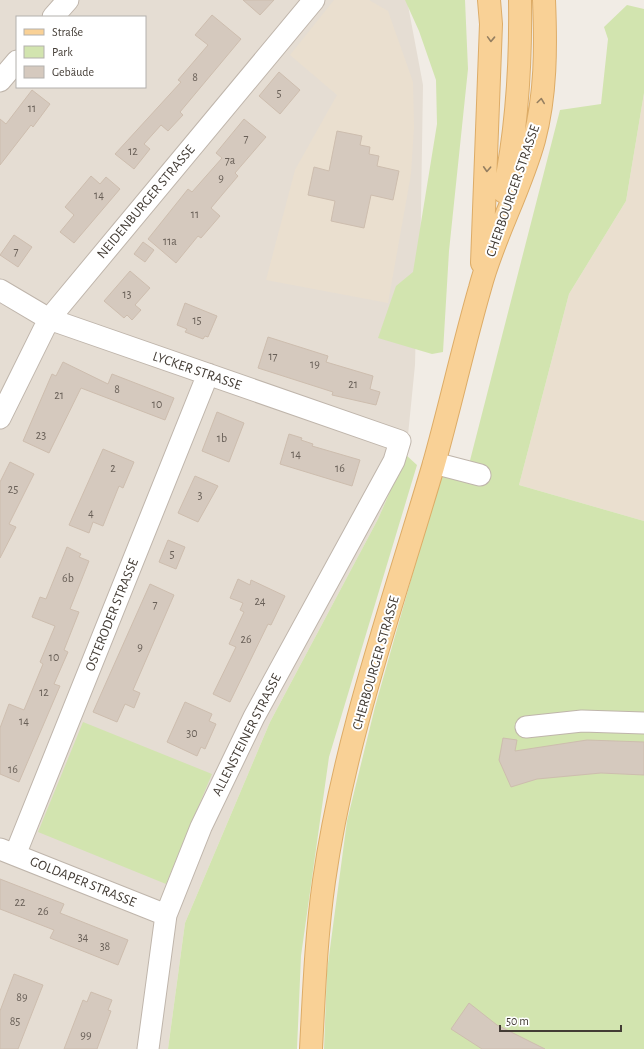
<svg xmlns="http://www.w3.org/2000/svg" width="644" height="1049" font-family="'Alegreya Sans',sans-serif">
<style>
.residential{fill:#e5ddd3;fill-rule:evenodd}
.education{fill:#eadfcf}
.green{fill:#d2e4af}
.building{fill:#d5c9be;stroke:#cdbdae}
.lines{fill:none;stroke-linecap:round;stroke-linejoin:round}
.minor-casing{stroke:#bfb5ab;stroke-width:23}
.major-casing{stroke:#ddac67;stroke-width:24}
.minor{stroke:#fff;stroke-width:21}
.major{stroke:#f9d196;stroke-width:22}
.oneway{stroke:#957f61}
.labels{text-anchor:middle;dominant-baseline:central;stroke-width:4;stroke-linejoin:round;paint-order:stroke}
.number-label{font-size:12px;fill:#685f57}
.street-label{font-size:14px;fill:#433c35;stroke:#fff}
</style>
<rect width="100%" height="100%" fill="#f1ece5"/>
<path class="residential" d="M0,0H407L423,85L420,270L416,325L415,365L406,455L378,519L270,722L185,923L168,1049H0ZM17,17H145V87H17Z"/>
<path class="education" d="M334,0H369L388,11L413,82L414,127L411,174L388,303L266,280L295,170L337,95L290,55Z
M644,93V521L519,485L569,294L626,201Z"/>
<path class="green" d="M405,0H465L468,69L449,251L443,352L432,354L378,338L396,286L413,272L437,124L436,80L419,31Z
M627,5L644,9V93L626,201L569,294L519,485L644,521V1049H324L327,971L347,821L375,707L442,470L466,476L560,110L601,104L608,39L604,27Z
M406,455L417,465L329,757L301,956L297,1049H168L185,923L270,722L378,519Z
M83,722L212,774L166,884L38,832Z"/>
<path class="building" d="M243,0H274L260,15Z
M212,15L241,39L180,112L183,115L168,131L161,125L144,144L150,149L134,169L115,154L181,82L178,80L208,45L195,35Z
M279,72L300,90L280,114L259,96Z
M32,90L50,104L33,127L31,125L0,165V119L6,124Z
M244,119L266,137L235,173L238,176L211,208L220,216L201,238L198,236L176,263L148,239L188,189L192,192L222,158L216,153Z
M337,131L362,136L360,145L370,147L369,154L379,156L377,166L399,171L393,200L371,195L364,228L331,221L335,201L308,195L314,167L329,171Z
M91,176L100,184L106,177L120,189L74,243L60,232L74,215L65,207Z
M14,235L32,247L18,267L0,255Z
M143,242L154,250L145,262L134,254Z
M130,271L150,288L135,305L141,310L132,320L127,315L124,318L104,301Z
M185,303L217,316L208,337L205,336L203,339L185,332L187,329L177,325Z
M268,337L328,356L326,362L373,376L370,389L380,392L376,405L332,395L333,392L258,368Z
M63,362L108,384L112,374L174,398L165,420L81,388L49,453L23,441L52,374L56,376Z
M217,412L244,423L229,462L202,451Z
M289,434L302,438L301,440L313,444L312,446L360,460L352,486L280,464Z
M103,449L134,462L123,488L119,486L103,526L93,522L89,533L69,525Z
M10,462L34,474L9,524L16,527L0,558V482Z
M195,476L218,486L198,522L178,513Z
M168,540L185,547L176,569L159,562Z
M67,547L81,554L79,557L89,561L70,609L79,612L64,650L68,652L54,684L60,686L19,782L0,774V728L9,704L24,710L43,664L40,662L55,626L32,617L40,597L46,599Z
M238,579L250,585L251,580L285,596L271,625L268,624L230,702L213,694L236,647L229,644L244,612L240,610L243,603L230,598Z
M150,584L174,595L133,690L140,693L134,708L125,704L117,722L93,712Z
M185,702L212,714L209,721L216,724L205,749L201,747L197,756L167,742Z
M503,738L517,740L515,751L587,740L644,742V775L601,773L537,779L511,787L499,760Z
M0,879L64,904L60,913L128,940L118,965L50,938L54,930L0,909Z
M14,974L43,985L18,1049H0V1011Z
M91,992L112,1000L108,1010L111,1011L97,1049H64L83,1000L87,1002Z
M469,1003L497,1025L545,1049H482L451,1029Z"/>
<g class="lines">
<defs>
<path id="minor" d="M53,17L68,0
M0,81L17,61
M0,290L49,319L400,441L394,461L254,717L201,827L166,915L148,1049
M0,418L49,319L314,0
M434,463L480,475
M526,727L582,721L644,723
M0,849L166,915
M15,855L208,374"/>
<path id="major" d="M504,192C517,129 521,65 520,0
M482,263L491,24L489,0
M311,1049C314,993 316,937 324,881C344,740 393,603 433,467C450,407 463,347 480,288C493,238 520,191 534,140C546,95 546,47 544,0"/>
</defs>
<use href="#minor" class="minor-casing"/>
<use href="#major" class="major-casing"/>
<use href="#minor" class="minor"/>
<use href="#major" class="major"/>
</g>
<defs><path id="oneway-chevron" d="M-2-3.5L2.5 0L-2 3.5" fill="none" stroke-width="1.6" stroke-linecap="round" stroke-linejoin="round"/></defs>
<g class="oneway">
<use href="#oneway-chevron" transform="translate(491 39) rotate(92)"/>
<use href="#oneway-chevron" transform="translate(541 101) rotate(-82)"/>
<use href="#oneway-chevron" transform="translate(487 169) rotate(93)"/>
</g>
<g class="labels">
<g class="number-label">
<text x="195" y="77">8</text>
<text x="279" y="93">5</text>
<text x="32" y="108">11</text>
<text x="246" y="138">7</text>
<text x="133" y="151">12</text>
<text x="230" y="160">7a</text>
<text x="221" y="178">9</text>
<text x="99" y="195">14</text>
<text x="195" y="214">11</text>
<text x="170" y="241">11a</text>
<text x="16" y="251">7</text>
<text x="127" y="294">13</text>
<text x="197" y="320">15</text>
<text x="273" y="356">17</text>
<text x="315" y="364">19</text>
<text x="353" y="384">21</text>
<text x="117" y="389">8</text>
<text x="59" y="395">21</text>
<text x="157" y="404">10</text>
<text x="41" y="435">23</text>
<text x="222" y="438">1b</text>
<text x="296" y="454">14</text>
<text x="113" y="468">2</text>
<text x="340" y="468">16</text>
<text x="13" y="489">25</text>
<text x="200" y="495">3</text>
<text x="91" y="513">4</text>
<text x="172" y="554">5</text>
<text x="68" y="578">6b</text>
<text x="260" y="601">24</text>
<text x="155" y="604">7</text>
<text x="246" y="639">26</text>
<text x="140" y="647">9</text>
<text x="54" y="657">10</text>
<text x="44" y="692">12</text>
<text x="24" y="721">14</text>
<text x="192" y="733">30</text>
<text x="13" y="769">16</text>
<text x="20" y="902">22</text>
<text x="43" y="911">26</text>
<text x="83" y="937">34</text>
<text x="105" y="946">38</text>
<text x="22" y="997">89</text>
<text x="15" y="1021">85</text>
<text x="86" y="1035">99</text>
</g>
<g class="street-label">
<text transform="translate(513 191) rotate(-71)">CHERBOURGER STRASSE</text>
<text transform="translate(146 202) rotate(-50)">NEIDENBURGER STRASSE</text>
<text transform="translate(197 371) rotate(19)">LYCKER STRASSE</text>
<text transform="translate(112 615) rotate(-68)">OSTERODER STRASSE</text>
<text transform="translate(376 663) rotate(-74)">CHERBOURGER STRASSE</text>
<text transform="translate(247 735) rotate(-63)">ALLENSTEINER STRASSE</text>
<text transform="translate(83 882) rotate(22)">GOLDAPER STRASSE</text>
</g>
</g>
<rect x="16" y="16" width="130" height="72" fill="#ffffff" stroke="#b4b1ae"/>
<rect x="24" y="29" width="20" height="6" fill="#f9d196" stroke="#b4b1ae"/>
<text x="52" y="36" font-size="12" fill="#433c35">Straße</text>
<rect x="24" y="46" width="20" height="12" fill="#d2e4af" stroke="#b4b1ae"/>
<text x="52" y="56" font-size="12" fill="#433c35">Park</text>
<rect x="24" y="66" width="20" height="12" fill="#d5c9be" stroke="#b4b1ae"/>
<text x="52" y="76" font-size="12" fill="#433c35">Gebäude</text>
<path d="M500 1025v6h121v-6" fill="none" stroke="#433c35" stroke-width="2"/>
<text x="506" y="1025" font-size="12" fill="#433c35" stroke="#ffffff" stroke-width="3" paint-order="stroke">50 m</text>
</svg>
